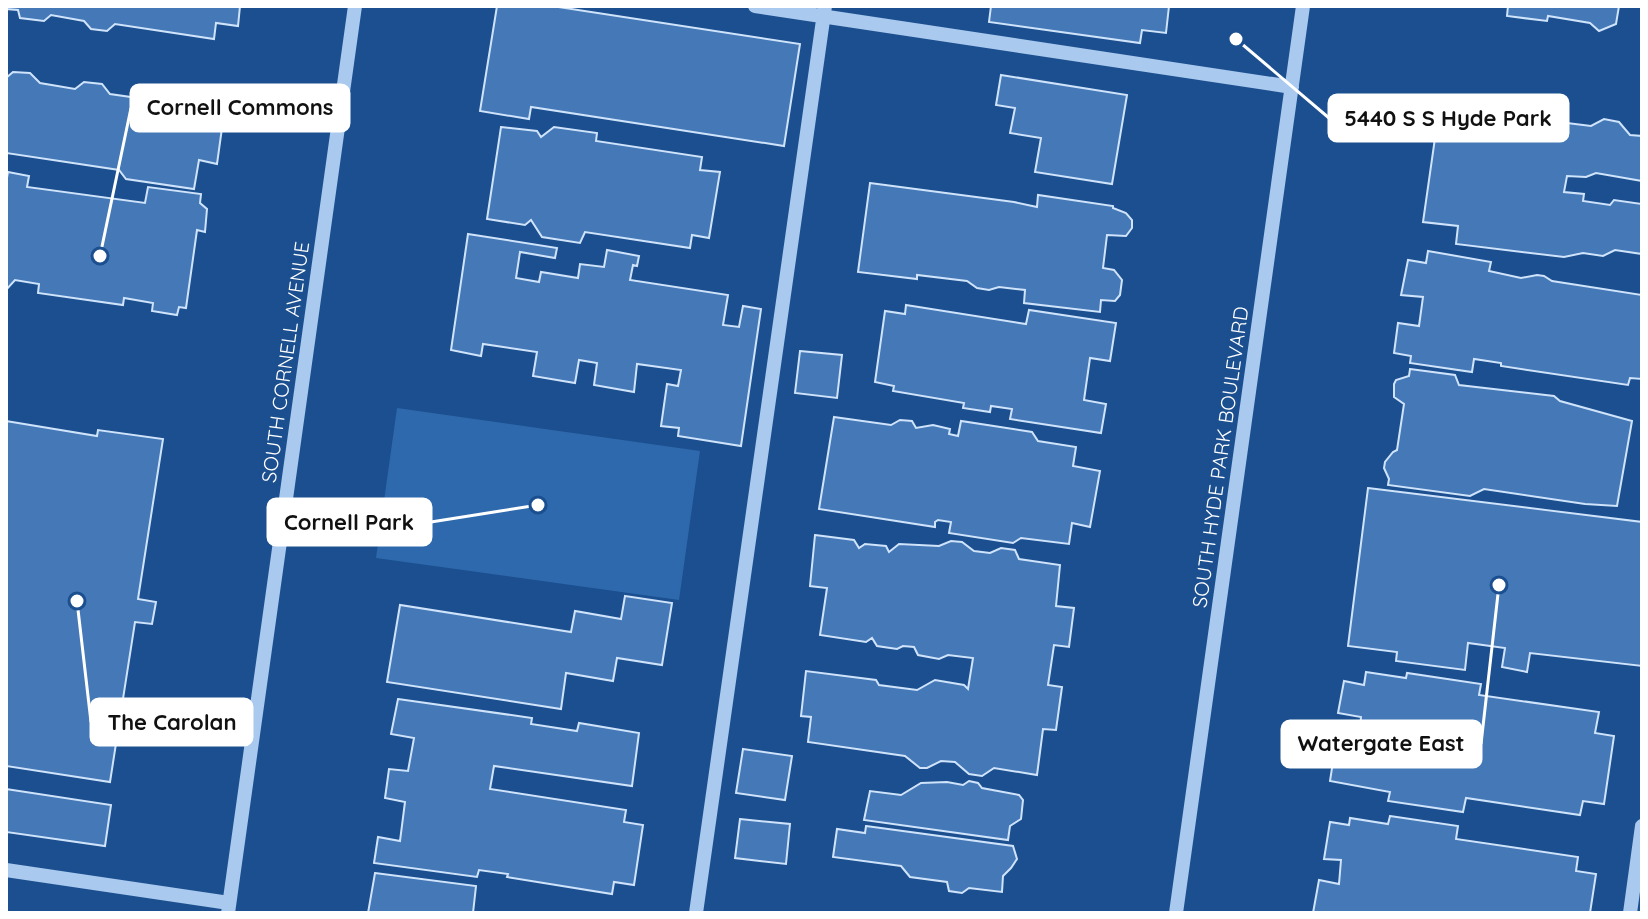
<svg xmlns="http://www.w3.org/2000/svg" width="1648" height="919" font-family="Quicksand,sans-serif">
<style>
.green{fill:#2e69ad}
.building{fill:#4478b7;stroke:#cfe3fa;stroke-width:2}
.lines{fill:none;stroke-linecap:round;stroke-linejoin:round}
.minor{stroke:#a9c9ee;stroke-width:14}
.labels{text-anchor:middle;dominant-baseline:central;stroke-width:7;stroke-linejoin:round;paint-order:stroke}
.street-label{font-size:20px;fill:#fff;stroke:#1b4f8f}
.leader{fill:none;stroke:#fff;stroke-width:3}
.callout-dot{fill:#fff;stroke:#1b4f8f;stroke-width:3}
.callout{fill:#fff;stroke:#fff;stroke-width:3}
.callout-label{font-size:22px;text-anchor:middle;font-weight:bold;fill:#111}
</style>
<rect width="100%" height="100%" fill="#1b4f8f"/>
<path class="green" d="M397,408L700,451L679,600L376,558Z"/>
<path class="building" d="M6,6H240L238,26L216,23L214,39L115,24L107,31L91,29L84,21L51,15L44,21L20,18L18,10L6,9Z
M497,6H552L800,44L784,146L531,107L529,119L480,111Z
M991,6H1169L1166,33L1142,30L1140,43L989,22Z
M1508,6H1619L1616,24L1599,31L1590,23L1548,16L1547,21L1507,16Z
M13,72L30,73L40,83L75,89L84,82L102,84L110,94L208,108L204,127L222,128L217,164L199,160L194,189L126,179L119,170L6,153V78Z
M1001,75L1127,95L1112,184L1035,172L1041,138L1010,133L1015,108L996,105Z
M1440,103L1477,109L1478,103L1538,111L1543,120L1591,126L1604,119L1619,122L1630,135L1642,136V181L1596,173L1586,177L1567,176L1564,192L1584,194L1583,201L1610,205L1614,200L1642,204V254L1615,250L1603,256L1583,253L1564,257L1456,244L1458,226L1423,222Z
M501,127L537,131L541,137L554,127L597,133L596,141L702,157L700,170L720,172L709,238L692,235L690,248L585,232L580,243L542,237L531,220L525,225L487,219Z
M8,172L29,176L27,187L145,203L148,187L201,194L200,203L207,209L205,232L197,230L186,308L179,307L177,315L152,311L153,303L124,298L123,305L38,293L39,284L15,280L6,290V183Z
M870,183L1014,202L1037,207L1038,195L1113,206V208L1126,213L1132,220V228L1126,236L1107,235L1103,268L1114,270L1122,280L1120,295L1115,301L1101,300L1100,312L1024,303L1025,290L999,287L989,290L977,288L967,281L917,275V279L858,272Z
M468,234L557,248L555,258L520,252L516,278L539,282L541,272L578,278L580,264L604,267L607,250L639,256L637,266L633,265L630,280L728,295L723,325L739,327L743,306L761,309L741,446L678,436L679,428L661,426L667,384L678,386L681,370L637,364L634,392L594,385L597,363L579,360L575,383L533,376L537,352L483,344L481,356L451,350Z
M1428,251L1491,262L1489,271L1521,278L1537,275L1544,276L1552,281L1642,295V379L1630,378L1628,385L1501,366V363L1474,359L1472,372L1410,363L1411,356L1394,353L1398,323L1419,326L1423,297L1401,295L1408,260L1426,263Z
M906,305L1026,324L1029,310L1116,323L1110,361L1090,358L1084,400L1106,404L1101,433L1010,419L1012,409L991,406L990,412L963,408L964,403L893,391L894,386L875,382L885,311L905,314Z
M800,351L842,355L837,398L795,393Z
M1410,369L1455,375L1459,385L1554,396L1560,401L1632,421L1617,506L1585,504L1484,489L1470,496L1388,485L1389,479L1384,468L1385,462L1393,452L1397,450L1404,404L1394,397V384L1396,380L1409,376Z
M834,417L891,425L900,420L912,421L916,428L933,425L950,429L949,434L958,436L961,421L1032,432L1038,441L1076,447L1073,466L1100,471L1090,527L1072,523L1069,544L1021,538L1013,543L949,533L951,522L938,520L935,522V527L819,509Z
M6,421L97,436L98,430L163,439L138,599L156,602L152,624L135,622L110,782L6,766Z
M1368,488L1642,522V666L1530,653L1527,672L1502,667L1505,648L1468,643L1465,670L1396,661L1397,652L1348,646Z
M815,535L854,540L859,548L865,544L886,546L889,552L899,544L939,546L951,541L962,542L974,551L990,553L1001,548L1015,550L1019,559L1060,565L1056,606L1074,608L1069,647L1054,645L1048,685L1062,687L1056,730L1043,729L1037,775L994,768L982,776L969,774L955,762L941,761L927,768H920L905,756L808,742L811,717L801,716L806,671L876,680L879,685L917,690L935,680L964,685L968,689L973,658L948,655L939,659L918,655L914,647L903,646L897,649L877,646L872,638L866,642L820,635L827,588L810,586Z
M625,596L672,603L662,665L617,658L613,681L566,673L561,709L387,682L400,605L571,632L575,611L621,619Z
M1366,672L1406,678L1407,673L1481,684L1479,695L1599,712L1595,733L1614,736L1604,804L1583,801L1580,815L1466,798L1463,812L1388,801L1390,792L1330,781L1337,736L1359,737L1361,717L1338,713L1344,681L1364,685Z
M398,699L532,718L531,724L577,731L579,723L639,733L632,786L494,766L490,789L626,810L624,822L643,825L634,885L614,882L612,894L507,877L508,874L479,870L477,877L374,863L378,837L400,841L405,802L385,798L389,769L408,771L414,738L391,734Z
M743,749L792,756L785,800L736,793Z
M969,781L978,783L982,788L1019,795L1023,800L1021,819L1010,826L1008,840L864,820L870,791L901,795L921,783L947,782L963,785Z
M6,789L111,805L105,846L6,832Z
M1390,816L1458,826L1456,839L1578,857L1576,871L1596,874L1590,913H1313L1319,880L1339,884L1341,860L1324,859L1330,822L1349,825L1350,818L1388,824Z
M740,819L790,824L786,864L735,858Z
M866,826L1013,846L1017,859L1011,868L1003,876L1002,892L969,888L962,893L949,891L947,882L910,877L901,866L833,857L837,829L865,833Z
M375,873L476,886L473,913H368Z"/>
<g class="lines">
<path class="minor" d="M755,6L1292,87
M6,870L229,903
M228,913L355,6
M696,913L825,6
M1176,913L1303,6
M1630,913L1642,826"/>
</g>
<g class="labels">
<g class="street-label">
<text transform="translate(285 362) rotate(-82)">SOUTH CORNELL AVENUE</text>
<text transform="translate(1220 457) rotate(-82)">SOUTH HYDE PARK BOULEVARD</text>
</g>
</g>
<path class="leader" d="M100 256L131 108M1236 39L1329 118M538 505L431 522M77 601L91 722M1499 585L1481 744"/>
<g class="callout-dot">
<circle cx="100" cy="256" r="8"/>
<circle cx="1236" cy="39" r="8"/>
<circle cx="538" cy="505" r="8"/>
<circle cx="77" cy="601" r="8"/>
<circle cx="1499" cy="585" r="8"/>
</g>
<g class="callout">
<rect x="131" y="85" width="218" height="46" rx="8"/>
<rect x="1329" y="95" width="239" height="46" rx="8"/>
<rect x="268" y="499" width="163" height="46" rx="8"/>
<rect x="91" y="699" width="161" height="46" rx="8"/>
<rect x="1282" y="721" width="199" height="46" rx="8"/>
</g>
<g class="callout-label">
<text x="240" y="115">Cornell Commons</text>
<text x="1448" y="126">5440 S S Hyde Park</text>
<text x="349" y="530">Cornell Park</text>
<text x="172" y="730">The Carolan</text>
<text x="1381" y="751">Watergate East</text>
</g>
<rect width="1648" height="919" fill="none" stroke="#ffffff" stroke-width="16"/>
</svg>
